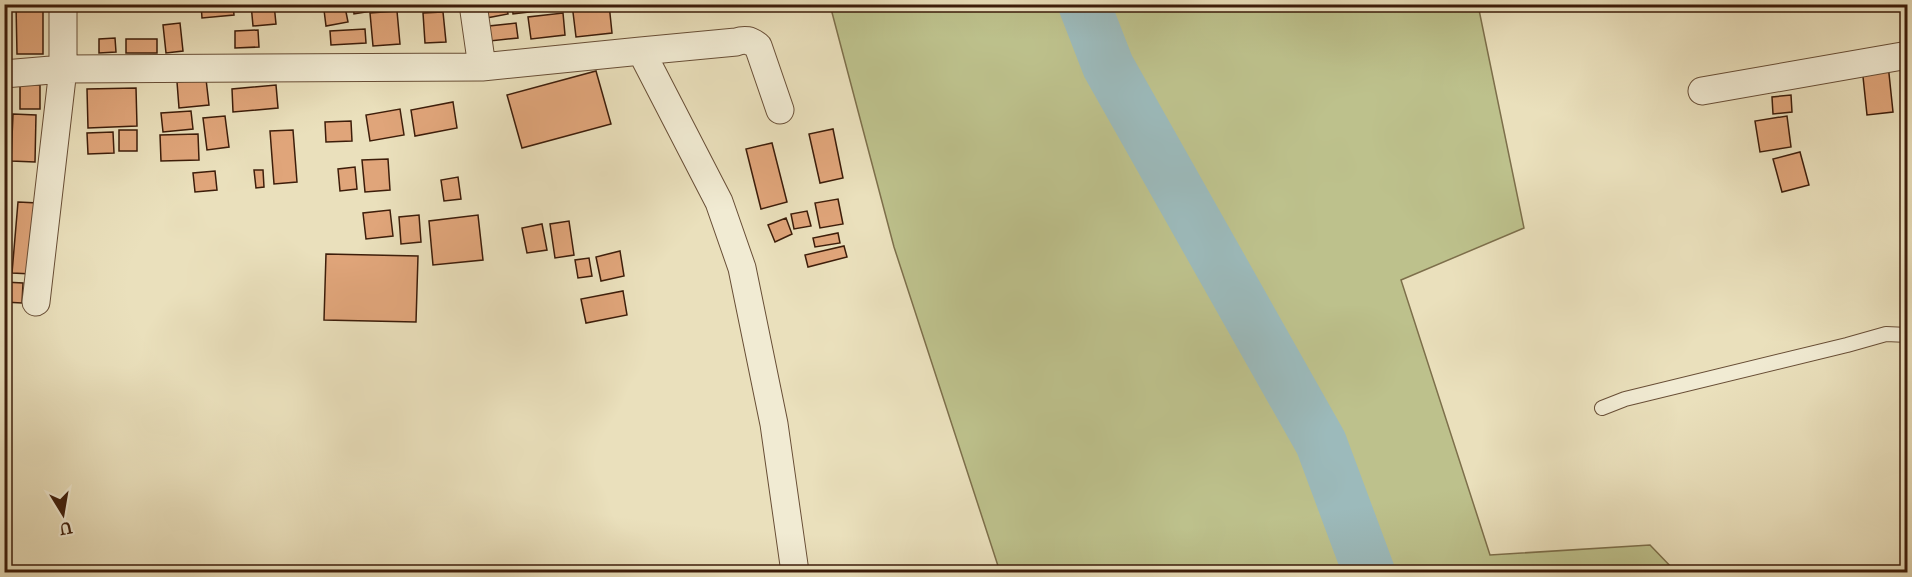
<svg xmlns="http://www.w3.org/2000/svg" width="1912" height="577" font-family="'IM FELL Great Primer',serif">
<style>
.green{fill:#bdc18c;stroke:#7d6f4b;stroke-width:1.5}
.lines{fill:none;stroke-linecap:round;stroke-linejoin:round}
.river{stroke:#9cbabb;stroke-width:52}
.building{fill:#e0a57a;stroke:#3d1d0a;stroke-width:1.5}
.lane-casing{stroke:#684e36;stroke-width:16}
.street-casing{stroke:#684e36;stroke-width:29}
.lane{stroke:#f1ebd3;stroke-width:14}
.street{stroke:#f1ebd3;stroke-width:27}
</style>
<rect width="100%" height="100%" fill="#eae0bc"/>
<filter id="stains"><feTurbulence type="fractalNoise" baseFrequency=".00333" numOctaves="4"/><feColorMatrix values="0 0 0 0 .2 0 0 0 0 .09 0 0 0 0 .02 0 0 0 .5 -.17"/></filter>
<radialGradient id="worn" r=".72"><stop offset=".6" stop-color="#630" stop-opacity="0"/><stop offset="1" stop-color="#630" stop-opacity=".3"/></radialGradient>
<path class="green" d="M830,5H1478L1524,228L1401,280L1490,555L1650,545L1676,572H1000L894,247Z"/>
<g class="lines">
<path class="river" d="M1084,4L1108,66L1321,443L1369,572"/>
</g>
<path class="building" d="M16,4H43V54H17Z
M201,4H233L234,15L202,18Z
M251,4H274L276,24L253,26Z
M353,4H384L385,9L354,14Z
M391,4H414V7L391,9Z
M479,4H506L508,14L481,19Z
M512,4H536L537,11L513,14Z
M572,4H609L612,33L576,37Z
M345,7L348,22L326,26L324,10Z
M397,11L400,44L373,46L370,13Z
M443,12L446,42L425,43L423,13Z
M563,13L565,35L531,39L528,17Z
M180,23L183,51L166,53L163,25Z
M516,23L518,38L490,41L489,26Z
M365,29L366,43L331,45L330,31Z
M258,30L259,47L235,48V31Z
M7,33L8,62L4,63V34Z
M115,38L116,52L99,53V39Z
M126,39H157V53H126Z
M1888,64L1893,112L1867,115L1862,67Z
M596,71L611,124L522,148L507,95Z
M206,79L209,105L179,108L177,82Z
M20,84L40,85V109H20Z
M276,85L278,108L233,112L232,89Z
M136,88L137,126L88,128L87,89Z
M1791,95L1792,112L1773,114L1772,97Z
M453,102L457,128L415,136L411,110Z
M4,106H7V133H4Z
M400,109L404,135L370,141L366,115Z
M191,111L193,129L163,132L161,113Z
M13,114L36,115L35,162L11,161Z
M225,116L229,147L207,150L203,118Z
M1787,116L1791,147L1760,152L1755,121Z
M351,121L352,141L326,142L325,122Z
M833,129L843,178L820,183L809,134Z
M119,130H137V151H119Z
M293,130L297,182L274,184L270,131Z
M113,132L114,153L88,154L87,133Z
M198,134L199,160L161,161L160,135Z
M772,143L787,202L761,209L746,149Z
M1800,152L1809,185L1782,192L1773,159Z
M4,154L6,182L4,183Z
M388,159L390,190L365,192L362,160Z
M355,167L357,189L340,191L338,169Z
M254,170H263L264,187L256,188Z
M215,171L217,190L195,192L193,173Z
M458,177L461,199L444,201L441,180Z
M838,199L843,224L820,228L815,203Z
M18,202L38,203L32,274L12,273Z
M390,210L393,236L366,239L363,213Z
M807,211L811,226L794,229L791,214Z
M419,215L421,242L401,244L399,217Z
M478,215L483,260L433,265L429,221Z
M786,218L792,234L775,242L768,225Z
M569,221L574,255L555,258L550,224Z
M542,224L547,250L527,253L522,228Z
M838,233L840,243L815,247L813,238Z
M844,246L847,257L808,267L805,255Z
M620,251L624,276L601,281L596,257Z
M326,254L418,256L416,322L324,320Z
M589,258L592,276L578,278L575,260Z
M4,282L23,283L22,303L4,302Z
M623,291L627,315L586,323L581,299Z"/>
<g class="lines">
<defs>
<path id="lane" d="M1602,408L1625,399L1847,345L1886,334L1908,335"/>
<path id="street" d="M473,4L482,67
M641,51L736,42C745,39 750,40 758,46L780,110
M4,74L63,69L482,67L641,51L719,202L742,268L774,424L795,572
M1702,91L1908,55
M36,302L63,69V4"/>
</defs>
<use href="#lane" class="lane-casing"/>
<use href="#street" class="street-casing"/>
<use href="#lane" class="lane"/>
<use href="#street" class="street"/>
</g>
<rect width="1912" height="577" fill="none" stroke="#eae0bc" stroke-width="24"/>
<rect x="6" y="6" width="1900" height="565" fill="none" stroke="#3d1d0a" stroke-width="3"/>
<rect x="12" y="12" width="1888" height="553" fill="none" stroke="#3d1d0a" stroke-width="1.5"/>
<g transform="translate(63 514) rotate(169)" stroke="#f1ebd3" stroke-width="4.5" paint-order="stroke">
<path d="M0-4.5L10 22L0 15L-10 22Z" fill="#3d1d0a"/>
<text y="-9" font-size="16" font-weight="bold" text-anchor="middle" fill="#3d1d0a">U</text>
</g>
<rect width="100%" height="100%" filter="url(#stains)"/>
<rect width="100%" height="100%" fill="url(#worn)"/>
</svg>
